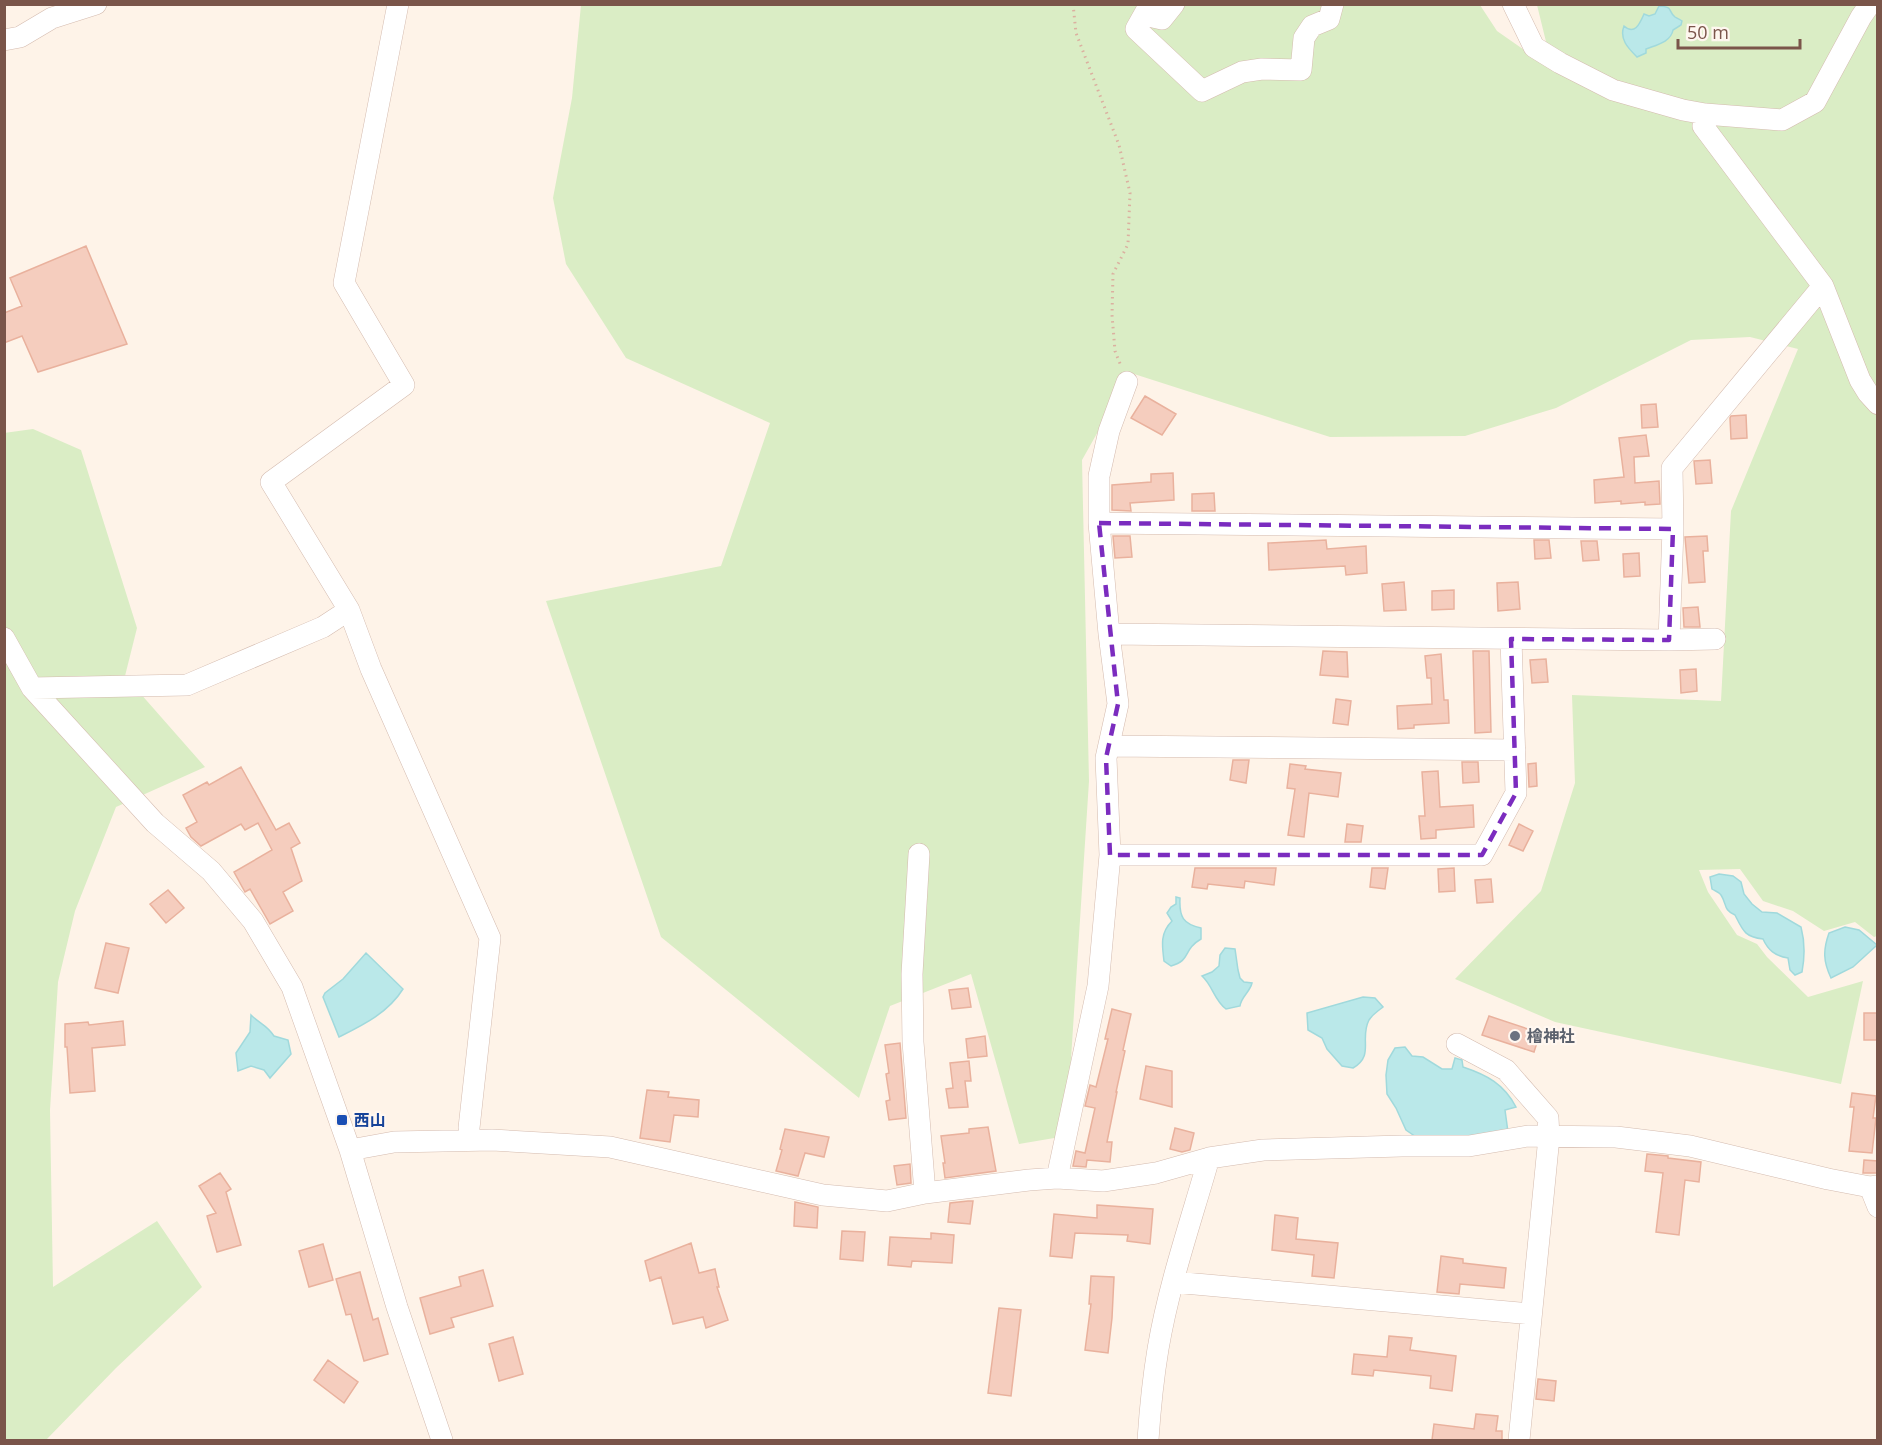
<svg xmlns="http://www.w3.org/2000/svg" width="1882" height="1445" font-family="'Open Sans','Noto Sans JP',sans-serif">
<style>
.green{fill:#daedc5}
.water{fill:#bae8e9;stroke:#a0d9dc;stroke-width:1.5}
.building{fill:#f5cdbe;stroke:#e9b19d;stroke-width:1.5}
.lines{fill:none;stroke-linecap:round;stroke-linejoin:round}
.minor-casing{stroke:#d4bbaf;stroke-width:22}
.path{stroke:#dbb0a0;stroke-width:3;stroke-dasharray:1.5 4.5;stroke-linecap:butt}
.minor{stroke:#fff;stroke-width:21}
.marked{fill:none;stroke:#7b2cbf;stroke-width:4.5;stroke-dasharray:12 8;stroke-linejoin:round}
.worship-dot{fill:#6b7280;stroke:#fff7f0;stroke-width:2}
.transit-dot{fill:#1a4fb4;stroke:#fff7f0;stroke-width:2}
.labels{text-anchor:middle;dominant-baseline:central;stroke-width:4.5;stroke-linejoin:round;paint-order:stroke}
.worship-label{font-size:16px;font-weight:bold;fill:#5b616d;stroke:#fff7f0;text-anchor:start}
.transit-label{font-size:16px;font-weight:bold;fill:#164399;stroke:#fff7f0;text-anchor:start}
</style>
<rect width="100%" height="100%" fill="#fef3e8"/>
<path class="green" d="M581,5H1480L1497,31L1553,70L1537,5H1877V936L1874,937L1855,922L1824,931L1793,911L1763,901L1740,869L1699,870L1708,892L1737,935L1757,944L1767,957L1808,997L1863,981L1841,1084L1555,1022L1455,979L1541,891L1575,783L1572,695L1721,701L1731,511L1798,349L1750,337L1691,340L1556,408L1465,436L1330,437L1131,373L1082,460L1089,781L1066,1136L1019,1144L971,974L890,1006L859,1098L661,937L546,601L721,566L770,423L626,358L566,264L553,198L572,98Z
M33,429L81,450L137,628L125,676L205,767L116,807L75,911L58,982L50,1110L53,1287L157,1221L202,1287L116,1368L46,1440H4V433Z"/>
<path class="water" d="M1659,6C1674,7 1667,10 1675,17C1678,19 1680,19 1682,21L1681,25L1673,30C1671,42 1656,45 1646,49V53L1637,57C1628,48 1619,39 1624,26C1635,36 1640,23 1644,14L1649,16L1655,14Z
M1719,874L1733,876L1741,882L1744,894L1752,904L1762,912L1777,913L1801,927C1805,942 1805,956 1802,972L1795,975L1790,970L1788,958C1775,956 1768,950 1763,939C1745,937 1743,931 1735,915C1723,910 1727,904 1721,895C1719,892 1715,891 1712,889L1710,877Z
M1176,897L1180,898C1179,917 1183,924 1201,928V939C1182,950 1192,960 1171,966L1164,961C1162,945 1160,933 1172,921L1167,913L1171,907L1176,904Z
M1845,927L1859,930L1877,945L1853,967L1831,978C1823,961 1823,950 1829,933Z
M1225,948L1235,949L1238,970L1240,978L1244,982L1252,983C1250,992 1241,997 1240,1006L1226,1009C1214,1000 1213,986 1202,976L1212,972L1219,966L1220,955Z
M366,953L403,989C388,1013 363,1025 339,1037L323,997L325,993L343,979Z
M1363,997L1375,998L1383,1007C1378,1011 1372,1015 1369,1020C1359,1039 1375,1055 1353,1068L1342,1066L1327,1049L1322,1038L1308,1030L1307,1013Z
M251,1015C260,1024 267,1025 274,1036L288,1040L291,1054L270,1078L264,1070L251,1066L238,1071L236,1053L250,1032Z
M1405,1047L1412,1056L1423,1057L1442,1069H1452L1455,1058L1462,1060L1463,1067C1487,1075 1504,1084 1516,1107L1505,1110L1508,1132L1422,1141L1406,1130L1396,1108L1387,1094L1386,1075L1388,1060L1395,1048Z"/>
<path class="building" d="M86,246L127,344L38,372L22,336L4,343V313L22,306L10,278Z
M1145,396L1176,414L1162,435L1131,418Z
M1656,404L1658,427L1642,428L1641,405Z
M1746,415L1747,438L1731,439L1730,418L1731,416Z
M1646,435L1649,456L1634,457L1635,483L1659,481L1660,504L1645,505V502L1621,504V501L1595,503L1594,480L1624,477L1619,438Z
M1710,460L1712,483L1696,484L1694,461Z
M1173,473L1174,500L1130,503L1131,511L1112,510V485L1151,482V474Z
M1214,493L1215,511H1192V494Z
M1113,536H1130L1132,557L1115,558Z
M1707,536L1708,551H1703L1705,582L1689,583L1685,537Z
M1326,540L1327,549L1366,546L1367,573L1346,575L1345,566L1269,570L1268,543Z
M1534,540H1549L1551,558L1535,559Z
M1581,541H1597L1599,560L1583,561Z
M1639,553L1640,576L1624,577L1623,554Z
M1404,582L1406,610L1384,611L1382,584Z
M1518,582L1520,609L1498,611L1497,583Z
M1454,590V609L1432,610V591Z
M1698,607L1700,627H1684L1683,608Z
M1323,651L1347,652L1348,677L1320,675Z
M1473,651H1489L1491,732L1475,733Z
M1441,654L1444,700H1448L1449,723L1414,725V728L1398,729L1397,706L1432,704L1431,678H1427L1425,656Z
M1546,659L1548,682L1532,683L1530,660Z
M1696,669L1697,691L1681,693L1680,670Z
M1336,699L1351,701L1348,725L1333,723Z
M1233,760H1249L1246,783L1230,780Z
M1462,762H1478L1479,782L1463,783Z
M1536,763L1537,786L1529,787L1528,764Z
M1290,764L1306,766L1305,769L1341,773L1338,797L1309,793L1304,837L1288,835L1295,789L1287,788Z
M241,767L276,830L289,823L300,843L291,848L302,881L283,892L293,911L270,924L250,889L245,892L234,872L272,850L258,823L245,830L241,824L201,846L191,837L186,828L197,822L183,795L207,782L209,785Z
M1438,771L1440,807L1473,805L1474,827L1436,830V838L1421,839L1419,816H1425L1422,772Z
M1347,824L1363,826L1361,842H1345Z
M1519,824L1533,831L1523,851L1509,845Z
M1195,868H1276L1274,885L1245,881L1244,888L1208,884L1207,889L1192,887Z
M1372,868H1388L1385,889L1370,887Z
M1454,868L1455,891L1439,892L1438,869Z
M1491,879L1493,902L1477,903L1475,880Z
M168,890L184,908L166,923L150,904Z
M106,943L129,948L118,993L95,988Z
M968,988L971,1007L952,1009L949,990Z
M1112,1009L1131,1014L1123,1050L1125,1051L1116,1092H1117L1107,1142H1112L1110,1162L1087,1160L1086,1167L1073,1166L1076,1151L1085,1153L1095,1108L1085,1106L1090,1085L1096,1087L1108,1039H1105Z
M1864,1013H1878V1040H1864Z
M1489,1016L1540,1033L1534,1052L1482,1035Z
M123,1021L125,1045L92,1048L95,1091L70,1093L67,1047H65V1024L88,1022L89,1025Z
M985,1036L987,1056L968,1058L966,1039Z
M900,1043L906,1118L889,1120L886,1101L890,1100L886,1074L889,1073L885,1045Z
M969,1061L971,1081H965L968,1107L949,1108L946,1089L953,1088L950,1063Z
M1146,1066L1172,1071V1107L1140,1099Z
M647,1090L669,1092L668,1097L699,1100L698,1117L674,1115L670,1142L640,1138Z
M1852,1093L1876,1096L1873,1118H1876L1872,1153L1849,1151L1854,1107H1850Z
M988,1127L996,1171L945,1178L943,1163H945L941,1136L969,1133V1129Z
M1175,1128L1194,1133L1190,1150L1182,1152L1170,1149Z
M785,1129L829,1137L824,1157L805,1153L798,1176L776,1171L782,1150L780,1149Z
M1647,1154L1668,1156V1158L1701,1162L1699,1182L1685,1180L1679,1235L1656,1232L1663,1173L1645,1171Z
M1864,1160L1878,1161V1173H1863Z
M910,1164L911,1183L897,1185L894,1166Z
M220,1173L231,1189L226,1192L241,1245L217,1252L207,1216L216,1213L199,1186Z
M968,1201H973L970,1224L948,1222L950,1203Z
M795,1202L818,1207L817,1228L794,1226Z
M1097,1205L1153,1209L1150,1244L1127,1241L1128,1235L1075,1233L1072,1258L1050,1256L1054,1214L1097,1218Z
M1275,1215L1298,1218L1296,1239L1338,1243L1334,1278L1312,1276L1314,1255L1272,1250Z
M842,1231L865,1232L863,1261L840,1259Z
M931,1233L954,1235L952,1263L912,1261L911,1267L888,1265L890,1237L931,1239Z
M691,1243L699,1273L715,1269L719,1287H717L728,1320L706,1328L703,1317L673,1324L661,1277L650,1281L645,1261Z
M323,1244L333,1280L309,1287L299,1251Z
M1441,1256L1463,1259V1263L1506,1268L1504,1288L1460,1284L1459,1294L1437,1292Z
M483,1270L493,1306L451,1318L454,1327L430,1334L420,1298L461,1286L459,1277Z
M360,1272L373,1320L378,1318L388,1354L364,1361L351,1314L346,1315L336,1279Z
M1091,1276L1114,1277L1112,1318L1108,1353L1085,1350L1091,1304H1089Z
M999,1308L1021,1310L1011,1396L988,1393Z
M1389,1336L1412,1338L1410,1350L1456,1356L1452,1391L1430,1388L1431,1376L1374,1370L1373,1376L1352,1374L1354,1354L1387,1357Z
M513,1337L523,1374L499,1381L489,1344Z
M328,1360L358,1382L344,1403L314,1380Z
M1538,1379L1556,1381L1554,1401L1536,1399Z
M1476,1414L1498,1416L1496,1431H1502V1440H1432L1434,1424L1474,1429Z"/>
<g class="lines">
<defs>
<path id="minor" d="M398,4L344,283L404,385L271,482L349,610L371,669L490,938L469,1128
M1150,4L1136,29L1202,91L1242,72L1262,69L1301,70L1304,38L1312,26L1329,19L1333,4
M1513,4L1534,47L1560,63L1613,90L1683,110L1705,114L1782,120L1815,102L1861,17L1870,4
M1144,15L1162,19L1174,4
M4,40L20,37L52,18L96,4
M1705,114L1703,126L1823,286L1860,380L1868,393L1878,404
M1099,523L1673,529
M1109,634L1669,640L1715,639
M4,638L32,688L155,823L211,871L253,921L292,987L350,1150L397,1307L442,1440
M1669,640L1673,529L1672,468L1823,286
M32,688L187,685L323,627L349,610
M1109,746L1515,750
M919,854L912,974L913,1042L925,1193
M1110,855H1482L1516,793L1511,639
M1457,1044L1506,1070L1548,1118L1549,1137L1519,1440
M350,1150L394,1142L492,1140L610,1147L823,1195L887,1201L925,1193L1029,1180L1057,1178L1103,1181L1156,1173L1209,1158L1263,1150L1402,1146H1469L1528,1136L1616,1137L1690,1146L1828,1179L1870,1187L1878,1186
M1057,1178L1098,986L1110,855L1106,758L1118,704L1109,634L1099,523V476L1109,431L1127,382
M1870,1187L1878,1207
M1173,1282L1531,1314
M1148,1440C1150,1410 1153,1379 1158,1349C1169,1284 1191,1221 1209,1158"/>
</defs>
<use href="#minor" class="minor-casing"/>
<path class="path" d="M1073,4L1076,33L1119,145L1130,193L1128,244L1113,274L1112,315L1115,351L1121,366"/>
<use href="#minor" class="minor"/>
</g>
<path class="marked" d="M1099,523L1673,529L1669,640L1511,639L1516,793L1482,855H1110L1106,758L1118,704Z"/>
<circle class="worship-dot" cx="1515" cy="1036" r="6"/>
<rect class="transit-dot" x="336" y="1114" width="12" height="12" rx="3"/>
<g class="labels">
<g class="worship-label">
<text x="1527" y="1036">檜神社</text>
</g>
<g class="transit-label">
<text x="354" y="1120">西山</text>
</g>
</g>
<rect width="1882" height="1445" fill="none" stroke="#7a554a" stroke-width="12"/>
<path d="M1678 39v9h122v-9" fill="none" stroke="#7a554a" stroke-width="3"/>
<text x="1687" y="39" font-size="18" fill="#7a554a" stroke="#fff7f0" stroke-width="4.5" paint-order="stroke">50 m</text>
</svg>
